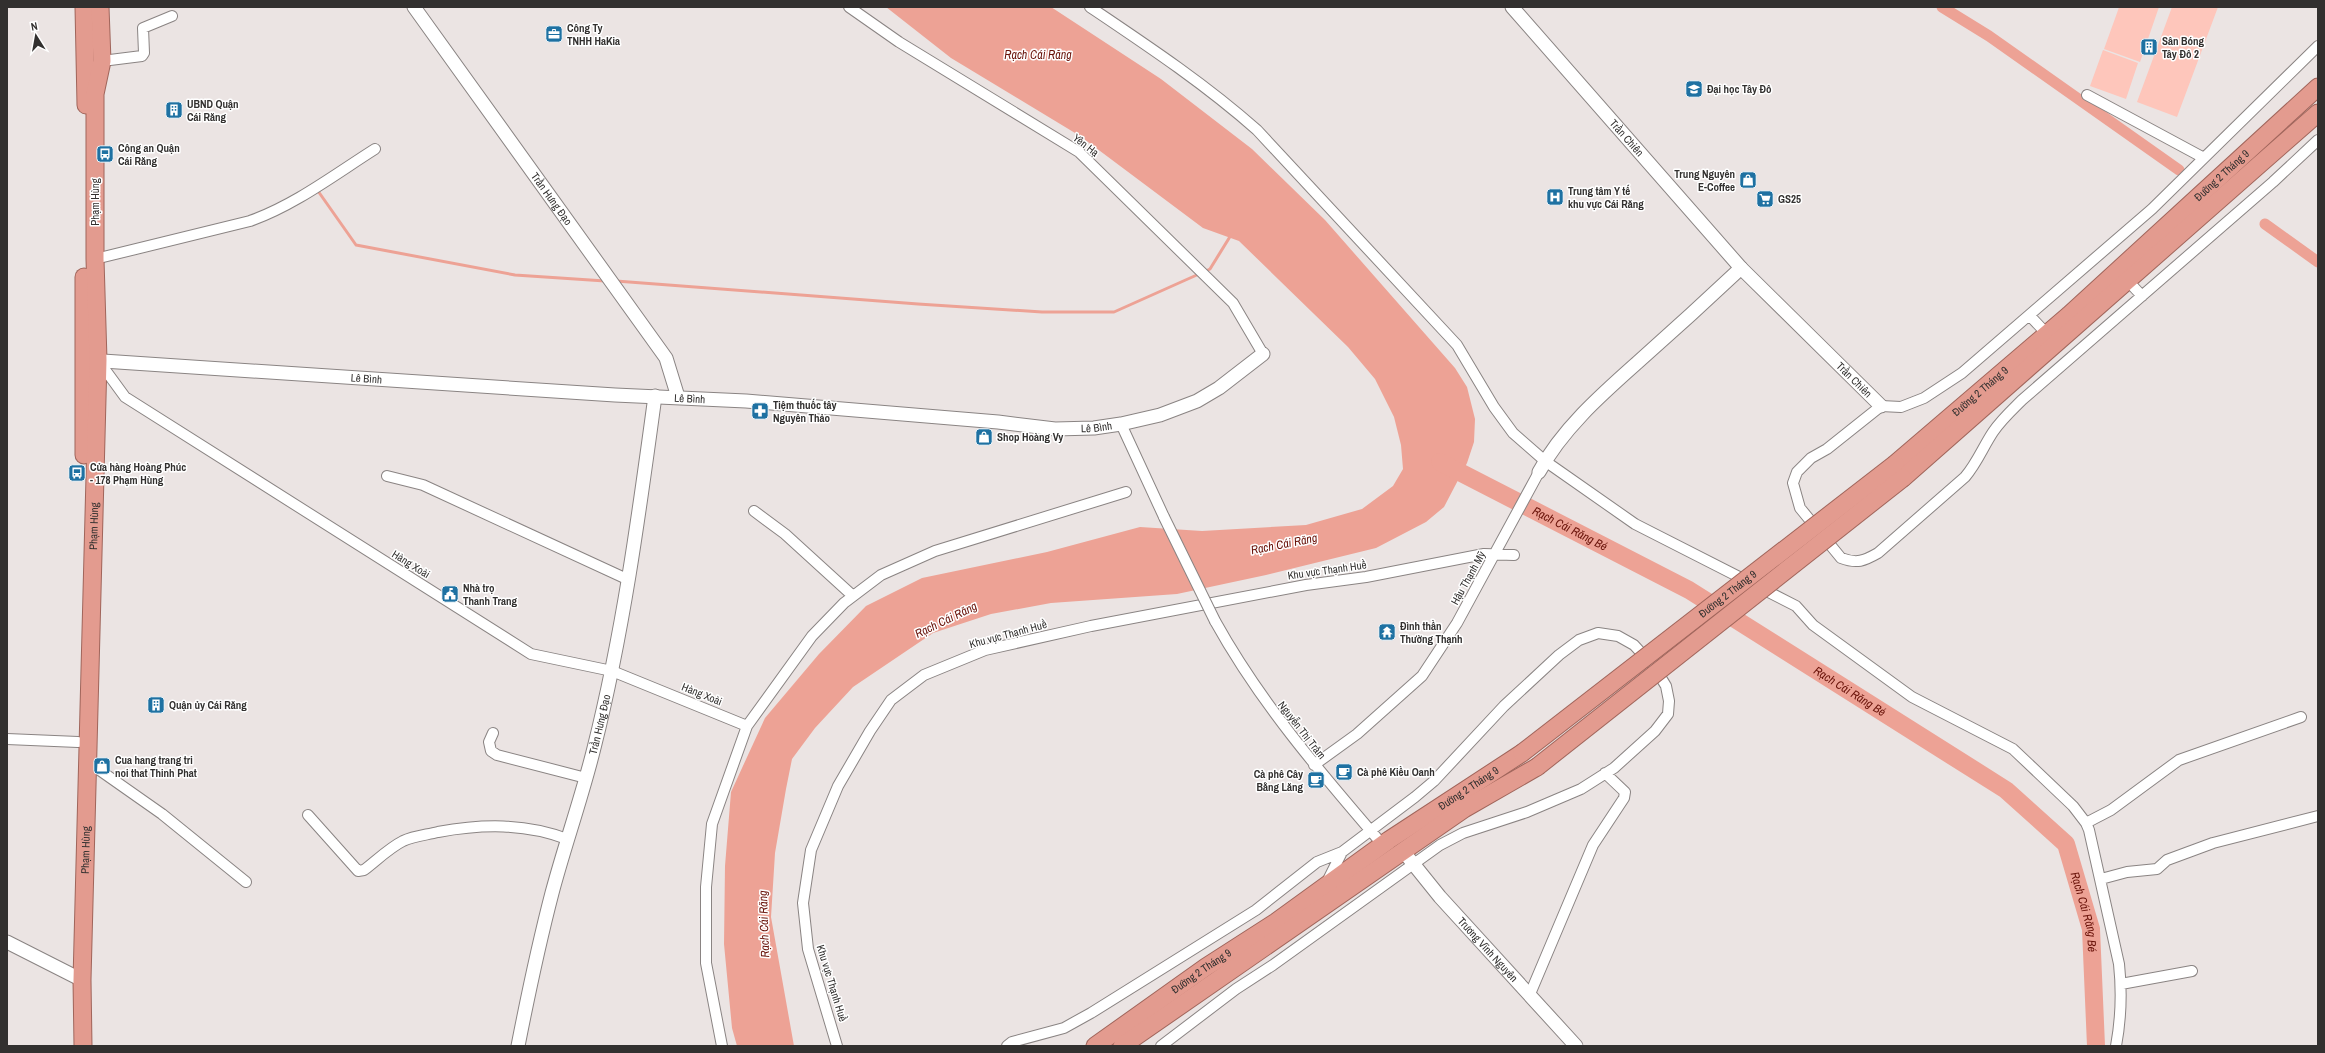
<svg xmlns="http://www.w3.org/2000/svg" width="2325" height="1053" font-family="'Archivo Narrow',sans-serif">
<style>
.green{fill:#fec6bb}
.water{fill:#eda295}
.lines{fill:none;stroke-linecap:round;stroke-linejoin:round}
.stream{stroke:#eda295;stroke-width:3}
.canal{stroke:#eda295;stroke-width:11}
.river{stroke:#eda295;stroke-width:18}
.minor-casing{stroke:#8a8483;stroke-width:12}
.tertiary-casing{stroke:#8a8483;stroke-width:15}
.trunk-casing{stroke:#a0655b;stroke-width:19}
.minor{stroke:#fff;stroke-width:10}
.tertiary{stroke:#fff;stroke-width:13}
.trunk{stroke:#e39b8f;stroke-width:17}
.minor-bridge-casing{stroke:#8a8483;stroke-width:12;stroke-linecap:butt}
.trunk-bridge-casing{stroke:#a0655b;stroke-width:19;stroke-linecap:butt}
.minor-bridge{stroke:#fff;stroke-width:10}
.trunk-bridge{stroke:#e39b8f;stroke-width:17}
.labels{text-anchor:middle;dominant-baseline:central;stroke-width:3;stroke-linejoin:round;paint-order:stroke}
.poi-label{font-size:11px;font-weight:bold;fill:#32302f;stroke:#fff;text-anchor:start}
.street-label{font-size:11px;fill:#32302f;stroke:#fff}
.water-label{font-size:12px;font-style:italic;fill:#681108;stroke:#fff}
</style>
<rect width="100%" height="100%" fill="#ebe4e3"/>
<path class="green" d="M2119,7H2159L2140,62L2104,49L2117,13L2152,25L2117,13Z
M2172,7H2218L2177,117L2137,102Z
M2103,50L2138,63L2126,99L2090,86Z"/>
<path class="water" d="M886,7H1051L1161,79L1252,149L1325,220L1455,368L1467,387L1475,419L1474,442L1467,463L1444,507L1426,522L1376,548L1266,575L1177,594L1051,603L991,614L933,633L853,687L815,728L792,759L786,789L775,853L771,917L794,1046H737L732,1028L724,944L725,866L731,792L765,718L819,654L866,606L922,578L1047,552L1140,527L1202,531L1306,525L1362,509L1393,486L1403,469L1401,445L1394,417L1375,379L1348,347L1239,241L1203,228L1080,136L951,58Z"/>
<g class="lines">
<path class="stream" d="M318,191L356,245L515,275L605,281
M1204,272L1210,269L1231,235
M616,281L918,304L1042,312H1114L1199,274"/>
<path class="canal" d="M1942,7L1989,36L2179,170
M2265,224L2318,262"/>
<path class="river" id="s1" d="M1440,462L1689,590L2006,790L2066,844L2091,929L2096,1046"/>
<defs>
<path id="minor" d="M849,7L899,42L1079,152L1233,303L1263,354
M1090,7C1148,46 1205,84 1257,130L1457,345L1494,407L1513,433L1545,461L1635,524L1796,606L1813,625L1912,697L2013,749L2073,806L2086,823L2089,830L2119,964C2122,992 2121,1019 2116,1046
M2318,46L2152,209L1962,373L1924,398L1901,407L1881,406L1827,449L1811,458L1797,472L1793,483L1800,508L1841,558C1857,564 1864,561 1878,553L1965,477C1977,463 1983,447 1993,432C2001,420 2012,410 2022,400L2273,182L2318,140
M102,61L142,56L144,53L143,28L172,16
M2087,95L2204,158
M95,259L250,221C295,205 334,175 375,149
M2128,281L2142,296
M2030,316L2047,334
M98,360L125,397L531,654L612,671L747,726
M1121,424L1164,517
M387,476L423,485L629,580
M754,511L785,534L853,596
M1215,621C1261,704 1321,773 1382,844
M493,733L489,742L491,751L497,755L586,778
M7,739L78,742
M88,762L162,814L246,882
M1314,765L1357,734L1422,676L1457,623L1539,472
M308,815L358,871L364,870C376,861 389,848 403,841C414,836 426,835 438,832C482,824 525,823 567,839
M2086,823L2111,810L2179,760L2301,717
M2101,879L2127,872L2157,869L2167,860L2213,843L2318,816
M1327,882L1342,852
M2121,984L2192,971
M1530,994L1593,845L1624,798L1625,792L1605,773
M722,1046L706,963V887L712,824L747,726L812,636L844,603L881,575L935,551L1126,492
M837,1046L808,949L803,903L811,850L838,786L870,731L891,700L924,675L985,650L1091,626L1306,585L1366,577L1484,554L1514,555
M1007,1046L1012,1042L1064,1028L1091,1013L1256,910L1317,862L1342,852L1415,797L1434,781L1504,706L1559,655L1579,640L1598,633L1618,636L1634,645L1655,668L1666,686L1669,701L1668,714L1655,731L1614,768L1581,789L1527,812L1463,833L1440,845L1273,965L1236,989L1161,1046"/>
<g id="tertiary">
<path id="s2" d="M414,7L666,358L678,397"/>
<path id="s3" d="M1512,7L1741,268C1707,300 1673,331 1638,362C1602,394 1562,429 1539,472"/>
<path id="s4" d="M1741,268L1881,406"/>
<path id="s5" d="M88,360L615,395L746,401L998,422L1055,429L1094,428L1121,424L1160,415L1197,401L1219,388L1263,354"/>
<path id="s6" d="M1403,851L1440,897L1576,1046"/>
<path d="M7,942L82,980"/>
<path id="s7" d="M518,1046C528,995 539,943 552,893C565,844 582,797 594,748C623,633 639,514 655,396"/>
</g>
<g id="trunk">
<path d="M84,7L86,105"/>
<path d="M84,455V277"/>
<path id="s8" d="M1895,464L2069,315L2318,87"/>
<path d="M1903,478L2318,113"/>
<path id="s9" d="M83,1046L82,980L98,360L95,259V94L102,61L100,7"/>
<path id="s10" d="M1095,1046L1206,967L1276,922L1389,840L1522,753"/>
<path d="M1122,1046L1464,809L1537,767"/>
</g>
</defs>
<use href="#minor" class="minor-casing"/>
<use href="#tertiary" class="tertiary-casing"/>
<use href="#trunk" class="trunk-casing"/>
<use href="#minor" class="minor"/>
<use href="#tertiary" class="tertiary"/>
<use href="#trunk" class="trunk"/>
<defs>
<path id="minor-bridge" d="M1164,517L1215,621"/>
<g id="trunk-bridge">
<path id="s11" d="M1522,753L1895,464"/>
<path d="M1537,767L1903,478"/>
</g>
</defs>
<use href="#minor-bridge" class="minor-bridge-casing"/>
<use href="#trunk-bridge" class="trunk-bridge-casing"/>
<use href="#minor-bridge" class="minor-bridge"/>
<use href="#trunk-bridge" class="trunk-bridge"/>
</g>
<defs>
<symbol id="office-square" viewBox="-11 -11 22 22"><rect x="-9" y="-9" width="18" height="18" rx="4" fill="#1e71a2" stroke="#fff"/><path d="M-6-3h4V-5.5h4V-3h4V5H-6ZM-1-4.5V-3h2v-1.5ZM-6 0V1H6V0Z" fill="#fff"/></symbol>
<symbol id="building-square" viewBox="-11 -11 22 22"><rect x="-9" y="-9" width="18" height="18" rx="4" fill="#1e71a2" stroke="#fff"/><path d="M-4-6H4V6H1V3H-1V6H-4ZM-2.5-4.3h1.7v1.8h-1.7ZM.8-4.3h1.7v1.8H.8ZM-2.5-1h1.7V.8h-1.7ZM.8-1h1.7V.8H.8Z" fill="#fff"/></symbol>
<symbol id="university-square" viewBox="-11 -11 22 22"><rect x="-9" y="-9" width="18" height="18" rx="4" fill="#1e71a2" stroke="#fff"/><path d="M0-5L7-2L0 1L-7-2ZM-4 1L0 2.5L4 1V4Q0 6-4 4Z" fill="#fff"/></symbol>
<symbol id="bus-square" viewBox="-11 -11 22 22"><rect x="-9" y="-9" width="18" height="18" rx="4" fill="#1e71a2" stroke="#fff"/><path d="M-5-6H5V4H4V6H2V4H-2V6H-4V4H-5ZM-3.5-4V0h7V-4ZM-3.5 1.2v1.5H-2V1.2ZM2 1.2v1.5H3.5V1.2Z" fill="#fff"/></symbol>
<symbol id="shop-square" viewBox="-11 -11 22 22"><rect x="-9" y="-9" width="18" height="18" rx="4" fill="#1e71a2" stroke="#fff"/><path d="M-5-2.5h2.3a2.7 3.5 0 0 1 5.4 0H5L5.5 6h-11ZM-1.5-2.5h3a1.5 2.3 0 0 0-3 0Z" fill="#fff"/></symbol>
<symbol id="hospital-square" viewBox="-11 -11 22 22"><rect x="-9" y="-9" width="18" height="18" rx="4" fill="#1e71a2" stroke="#fff"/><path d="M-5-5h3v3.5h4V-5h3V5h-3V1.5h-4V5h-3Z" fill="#fff"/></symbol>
<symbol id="supermarket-square" viewBox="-11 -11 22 22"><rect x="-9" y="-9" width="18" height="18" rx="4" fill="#1e71a2" stroke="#fff"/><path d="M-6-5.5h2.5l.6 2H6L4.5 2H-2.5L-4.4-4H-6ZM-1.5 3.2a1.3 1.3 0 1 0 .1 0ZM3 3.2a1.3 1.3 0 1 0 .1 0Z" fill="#fff"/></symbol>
<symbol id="pharmacy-square" viewBox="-11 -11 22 22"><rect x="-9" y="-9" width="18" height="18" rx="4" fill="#1e71a2" stroke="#fff"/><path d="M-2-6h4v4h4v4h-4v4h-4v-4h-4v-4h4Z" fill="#fff"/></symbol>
<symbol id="civic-square" viewBox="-11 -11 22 22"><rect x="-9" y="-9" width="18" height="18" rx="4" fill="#1e71a2" stroke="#fff"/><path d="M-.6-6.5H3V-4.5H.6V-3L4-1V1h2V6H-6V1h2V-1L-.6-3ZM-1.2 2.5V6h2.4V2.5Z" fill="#fff"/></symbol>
<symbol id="temple-square" viewBox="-11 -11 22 22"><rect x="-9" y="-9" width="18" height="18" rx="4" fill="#1e71a2" stroke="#fff"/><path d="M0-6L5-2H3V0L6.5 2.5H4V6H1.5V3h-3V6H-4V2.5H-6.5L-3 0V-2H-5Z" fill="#fff"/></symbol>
<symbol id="cafe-square" viewBox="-11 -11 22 22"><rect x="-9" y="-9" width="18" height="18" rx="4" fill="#1e71a2" stroke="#fff"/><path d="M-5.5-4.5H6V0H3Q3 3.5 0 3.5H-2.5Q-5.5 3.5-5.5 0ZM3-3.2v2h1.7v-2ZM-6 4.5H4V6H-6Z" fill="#fff"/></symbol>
</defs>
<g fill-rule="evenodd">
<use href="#office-square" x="544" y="24" width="20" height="20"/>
<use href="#building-square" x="2139" y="37" width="20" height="20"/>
<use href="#university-square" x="1684" y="79" width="20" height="20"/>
<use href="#building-square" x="164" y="100" width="20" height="20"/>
<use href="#bus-square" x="95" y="144" width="20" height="20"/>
<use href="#shop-square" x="1738" y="170" width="20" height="20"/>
<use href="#hospital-square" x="1545" y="187" width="20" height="20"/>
<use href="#supermarket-square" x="1755" y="189" width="20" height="20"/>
<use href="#pharmacy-square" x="750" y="401" width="20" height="20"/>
<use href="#shop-square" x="974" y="427" width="20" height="20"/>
<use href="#bus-square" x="67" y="463" width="20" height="20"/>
<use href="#civic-square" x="440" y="584" width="20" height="20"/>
<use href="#temple-square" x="1377" y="622" width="20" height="20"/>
<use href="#building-square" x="146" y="695" width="20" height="20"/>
<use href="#shop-square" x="92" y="756" width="20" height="20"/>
<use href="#cafe-square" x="1334" y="762" width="20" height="20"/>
<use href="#cafe-square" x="1306" y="770" width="20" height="20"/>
</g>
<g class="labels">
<g class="poi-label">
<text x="567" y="28">Công Ty<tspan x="567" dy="13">TNHH HaKia</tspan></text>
<text x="2162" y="41">Sân Bóng<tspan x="2162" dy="13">Tây Đô 2</tspan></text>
<text x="1707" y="89">Đại học Tây Đô</text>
<text x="187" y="104">UBND Quận<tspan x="187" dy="13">Cái Răng</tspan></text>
<text x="118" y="148">Công an Quận<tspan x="118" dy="13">Cái Răng</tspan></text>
<text x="1735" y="174" text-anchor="end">Trung Nguyên<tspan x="1735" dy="13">E-Coffee</tspan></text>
<text x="1568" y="191">Trung tâm Y tế<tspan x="1568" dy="13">khu vực Cái Răng</tspan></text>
<text x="1778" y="199">GS25</text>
<text x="773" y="405">Tiệm thuốc tây<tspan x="773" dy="13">Nguyên Thảo</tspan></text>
<text x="997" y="437">Shop Hoàng Vy</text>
<text x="90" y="467">Cửa hàng Hoàng Phúc<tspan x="90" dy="13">- 178 Phạm Hùng</tspan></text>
<text x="463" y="588">Nhà trọ<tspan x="463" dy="13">Thanh Trang</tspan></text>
<text x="1400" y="626">Đình thần<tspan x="1400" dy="13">Thường Thạnh</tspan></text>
<text x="169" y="705">Quận ủy Cái Răng</text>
<text x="115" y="760">Cua hang trang tri<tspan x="115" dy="13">noi that Thinh Phat</tspan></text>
<text x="1357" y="772">Cà phê Kiều Oanh</text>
<text x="1303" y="774" text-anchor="end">Cà phê Cây<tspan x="1303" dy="13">Bằng Lăng</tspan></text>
</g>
<g class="street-label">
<text stroke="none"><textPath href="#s3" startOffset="174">Trần Chiên</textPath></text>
<text transform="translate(1086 145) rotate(38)">Yên Hạ</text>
<text stroke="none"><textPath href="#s8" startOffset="436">Đường 2 Tháng 9</textPath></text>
<text stroke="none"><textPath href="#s2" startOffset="236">Trần Hưng Đạo</textPath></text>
<text transform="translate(95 202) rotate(-90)">Phạm Hùng</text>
<text stroke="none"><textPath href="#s5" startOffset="279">Lê Bình</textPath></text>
<text stroke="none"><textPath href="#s4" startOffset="159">Trần Chiên</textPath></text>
<text stroke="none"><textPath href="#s8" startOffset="112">Đường 2 Tháng 9</textPath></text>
<text stroke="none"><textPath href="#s5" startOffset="603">Lê Bình</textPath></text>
<text stroke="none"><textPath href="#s5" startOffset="1011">Lê Bình</textPath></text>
<text stroke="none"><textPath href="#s9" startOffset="520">Phạm Hùng</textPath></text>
<text transform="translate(411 564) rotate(32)">Hàng Xoài</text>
<text transform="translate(1327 570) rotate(-8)">Khu vực Thạnh Huề</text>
<text transform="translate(1468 578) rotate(-61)">Hậu Thạnh Mỹ</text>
<text stroke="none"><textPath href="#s11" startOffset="260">Đường 2 Tháng 9</textPath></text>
<text transform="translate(1008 634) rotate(-15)">Khu vực Thạnh Huề</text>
<text transform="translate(702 694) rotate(22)">Hàng Xoài</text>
<text stroke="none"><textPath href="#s7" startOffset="332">Trần Hưng Đạo</textPath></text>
<text transform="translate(1302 730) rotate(52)">Nguyễn Thị Trâm</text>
<text stroke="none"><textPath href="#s10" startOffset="454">Đường 2 Tháng 9</textPath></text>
<text stroke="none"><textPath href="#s9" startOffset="196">Phạm Hùng</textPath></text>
<text stroke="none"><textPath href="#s6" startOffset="130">Trương Vĩnh Nguyên</textPath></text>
<text stroke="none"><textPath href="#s10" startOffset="130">Đường 2 Tháng 9</textPath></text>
<text transform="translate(832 983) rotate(73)">Khu vực Thạnh Huề</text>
</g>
<g class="water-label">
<text x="1038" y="55">Rạch Cái Răng</text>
<text stroke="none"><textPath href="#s1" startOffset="146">Rạch Cái Răng Bé</textPath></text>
<text transform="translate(1284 544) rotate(-11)">Rạch Cái Răng</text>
<text transform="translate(946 620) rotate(-26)">Rạch Cái Răng</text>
<text stroke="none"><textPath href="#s1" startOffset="470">Rạch Cái Răng Bé</textPath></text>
<text stroke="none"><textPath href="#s1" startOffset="806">Rạch Cái Răng Bé</textPath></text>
<text transform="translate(764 924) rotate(-92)">Rạch Cái Răng</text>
</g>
</g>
<rect width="2325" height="1053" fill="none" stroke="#32302f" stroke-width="16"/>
<g transform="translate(36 36) rotate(349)" stroke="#ffffff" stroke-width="3" paint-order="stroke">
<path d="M0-3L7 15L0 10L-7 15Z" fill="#32302f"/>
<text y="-6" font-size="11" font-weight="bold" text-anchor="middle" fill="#32302f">N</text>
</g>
</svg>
